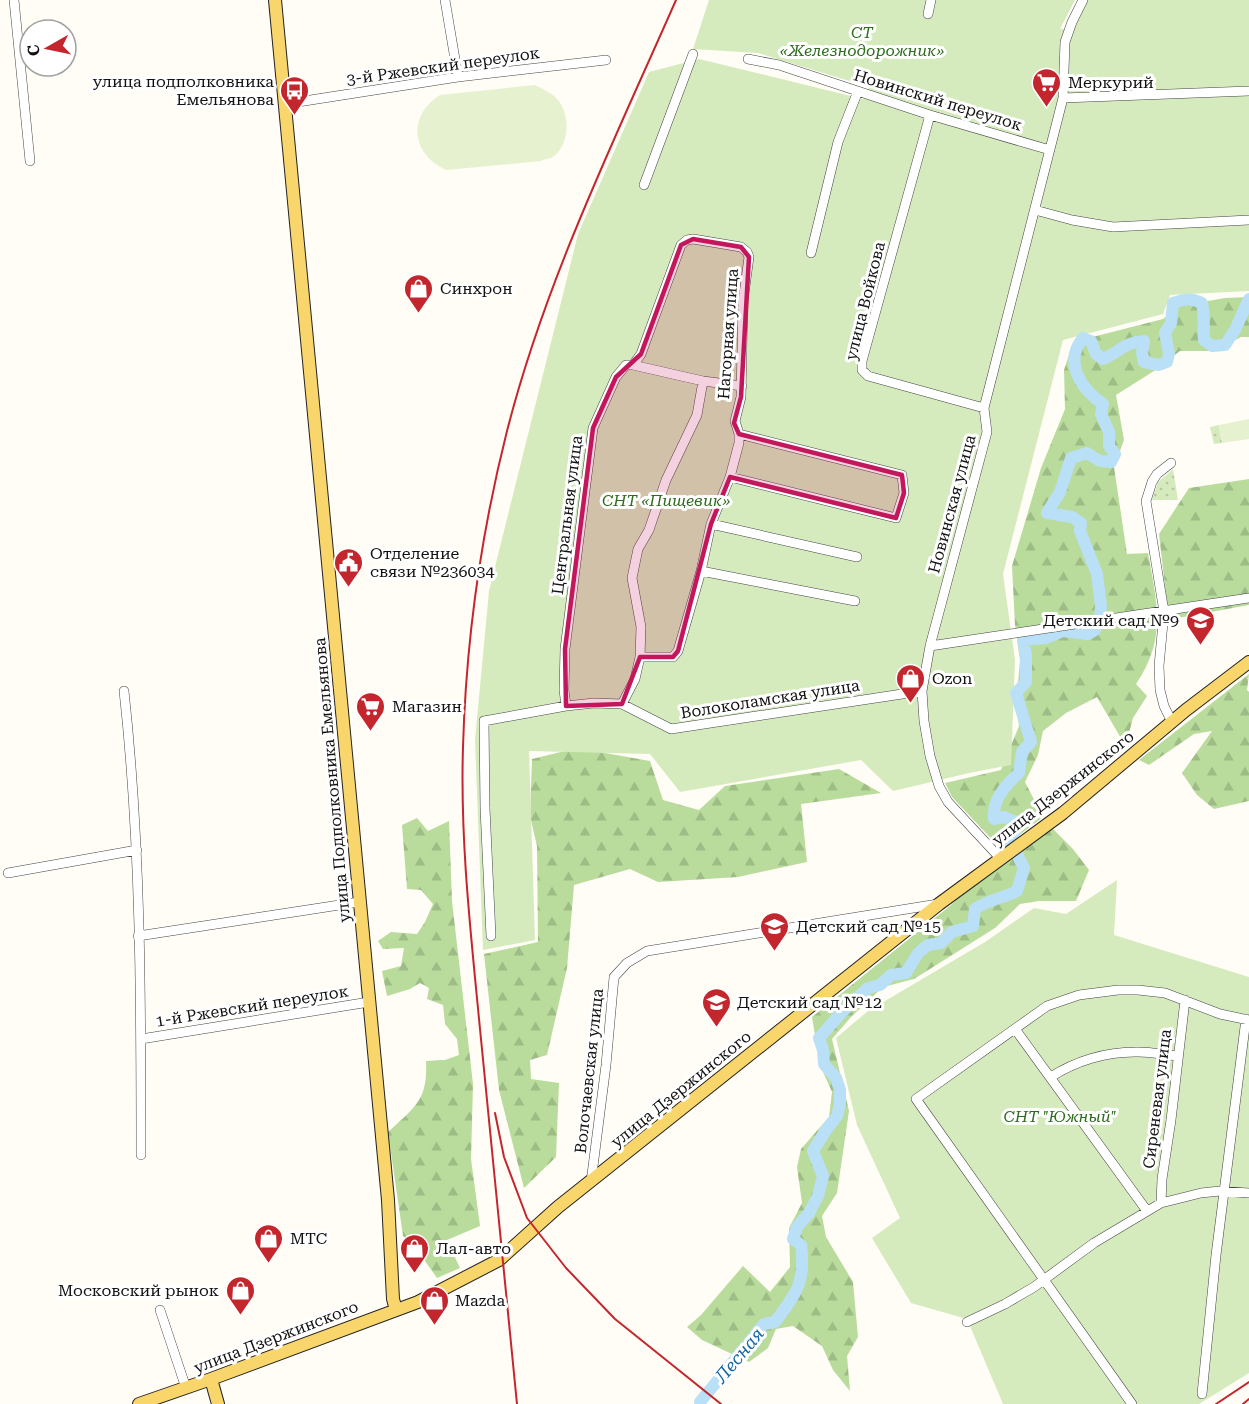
<svg xmlns="http://www.w3.org/2000/svg" width="1249" height="1404" font-family="'Roboto Serif',serif">
<style>
.forest{fill:url(#forest-firs)}
.park{fill:url(#park-dots)}
.garden{fill:#d5ebbd}
.pitch{fill:#e6f2cf}
.lines{fill:none;stroke-linecap:round;stroke-linejoin:round}
.river{stroke:#b9e0f7;stroke-width:12}
.minor-casing{stroke:#444;stroke-width:10}
.major-casing{stroke:#222;stroke-width:14}
.minor{stroke:#fff;stroke-width:9}
.major{stroke:#f9d66b;stroke-width:12}
.rail{stroke:#c4262e;stroke-width:2}
.marked{fill:#c2185b;fill-opacity:0.2;stroke:#c2185b;stroke-width:4.5;stroke-linejoin:round}
.labels{text-anchor:middle;dominant-baseline:central;stroke-width:6;stroke-linejoin:round;paint-order:stroke}
.park-label{font-size:16px;font-style:italic;fill:#2f6b1f;stroke:#fff}
.street-label{font-size:16px;fill:#111;stroke:#fff}
.poi-label{font-size:16px;fill:#111;stroke:#fff;text-anchor:start}
.water-label{font-size:18px;font-style:italic;fill:#1768a6;stroke:#fff}
</style>
<defs>
<pattern id="forest-firs" width="22" height="20" patternUnits="userSpaceOnUse" patternTransform="scale(1.5)"><rect width="22" height="20" fill="#b9dc9c"/><path d="M5 1l3.5 6h-7zM16 11l3.5 6h-7z" fill="#9ebc85"/></pattern>
<pattern id="park-dots" width="8" height="8" patternUnits="userSpaceOnUse" patternTransform="scale(1.5)"><rect width="8" height="8" fill="#d5ebbd"/><path d="M2 2h.1M6 6h.1" fill="none" stroke="#b6c8a1" stroke-width="1.8" stroke-linecap="round"/></pattern>
</defs>
<rect width="100%" height="100%" fill="#fffdf5"/>
<path class="forest" d="M1249,297V337H1241L1215,351H1180L1154,371L1116,395L1124,440L1114,467L1127,554L1148,553C1157,603 1167,639 1136,684L1147,696L1133,718L1129,733L1122,740L1097,697L1066,713L1043,731L1038,755L1025,782L1043,817L1001,849L952,797L945,783L1001,770L1019,726L1016,706L1020,660L1015,625L1012,566L1041,468L1065,409L1064,370L1073,342L1163,319L1179,306L1225,298Z
M1249,479V605L1178,618L1167,604L1159,534L1189,488Z
M1249,674L1247,690L1249,692V801L1214,809L1197,795L1182,773L1212,731L1194,734L1149,765L1139,760Z
M577,748L650,761L663,800L699,810L725,786L839,769L881,793L801,804L807,862L738,877L658,882L630,869L574,885L567,968L547,1055L530,1060L531,1079L559,1083L556,1157L524,1188L499,1090L484,954L538,942L537,846L530,816L532,759Z
M417,818L428,831L449,821L452,901L473,1084L471,1159L480,1226L447,1240L460,1268L437,1278L415,1247L403,1236L388,1132C415,1107 428,1100 426,1061L445,1060L459,1055L457,1039L445,1024L443,1005L427,999L429,988L420,983L410,989L387,996L382,971L401,966L404,948L383,949L378,941L391,932L417,934L425,922L433,904L421,890L407,889L402,825Z
M1052,828L1073,849L1089,870L1076,901H1039L1020,904L995,928L914,979L883,987L851,1017L832,1039L849,1111L837,1193L822,1216L826,1237L853,1282L858,1337L847,1356L850,1391L833,1370L822,1346L793,1326L776,1329L768,1348L749,1362L702,1340L687,1327L701,1315L743,1266L770,1292L790,1267L789,1228L802,1203L797,1167L801,1149L829,1117L832,1092L820,1065L812,1017L951,905L969,887Z"/>
<path class="park" d="M1219,425L1222,443L1214,444L1210,427Z
M1173,469L1178,500H1152L1158,482Z"/>
<path class="garden" d="M709,0H1075L1060,29H1070L1080,0H1249V291L1170,295L1163,314L1063,340L1003,574L1015,660L1011,765L969,773L893,791L861,760L680,792L650,754L529,751L535,940L483,950L475,740L489,591L578,234L649,72L699,59L863,99L869,87L758,53L693,49Z
M1117,880L1114,935L1249,977V1373L1199,1404H1003L967,1319L911,1303L872,1238L900,1218L857,1125L836,1038L868,1011L985,942L1034,908L1066,914Z"/>
<path class="pitch" d="M535,85C543,89 552,93 558,100C570,114 570,144 554,156C551,159 545,159 541,161L446,170C411,154 407,116 440,95Z
M1249,419V439L1222,443L1219,425Z"/>
<g class="lines">
<path class="river" d="M700,1402L764,1324L775,1322C796,1294 806,1282 801,1245L793,1239L797,1227L809,1213L818,1196L823,1176L813,1151L826,1130L837,1116L840,1104V1090L836,1078L824,1064L823,1050L819,1038L842,1012L868,988L880,985L891,975L906,973L918,953L928,945L941,943L952,932L973,926L975,909C988,900 1003,898 1017,891L1024,868L1010,840L1019,823L1004,817L994,819C992,800 1005,785 1019,773L1022,752L1031,742L1016,693L1026,682V655L1023,640L1046,638L1063,631L1088,634L1095,630L1100,620L1101,606L1097,574L1080,531L1081,523L1072,517L1047,513L1060,492L1071,458L1087,453L1100,461L1111,462L1115,454L1109,446V432L1101,414L1103,404C1081,389 1063,362 1083,338L1091,341L1096,354L1103,359C1120,352 1124,342 1144,341L1142,353L1144,362L1159,365L1167,362L1169,353L1165,333L1171,323L1173,303C1184,299 1191,298 1202,303C1205,316 1203,327 1204,340L1212,346L1225,345L1235,330L1249,299"/>
<defs>
<path id="minor" d="M14,0L30,161
M445,0L458,77
M928,14L931,0
M748,59L779,65L930,115L1050,150
M1063,98L1249,91
M285,104L458,77L606,60
M930,115L862,361V370L868,376L984,408
M644,185L693,54
M1035,210L1072,220L1113,227L1249,220
M811,253L838,142L858,91
M633,365L703,381L742,386
M1171,463L1157,474L1152,482L1146,501L1164,612L1159,666L1160,690L1164,706L1172,722
M730,477L896,518L904,493L902,475L739,434
M711,524L857,557
M701,571L855,601
M930,646L1249,598
M124,691C141,845 141,1000 141,1155
M622,704L635,679L640,657L641,627L632,578L638,549L649,530L666,480L697,415L703,381
M566,706L564,690L565,649L593,428L616,377L626,365H633L641,354L681,245L687,240L693,239L741,247L747,252L749,257L743,301L741,397L735,421L739,434V443L730,477L711,524L701,571L678,651L673,657H640
M1000,858L948,802L939,786L930,756L924,721L922,691L930,646L987,432L984,408L1063,98L1065,42L1072,22L1083,0
M8,873L137,850
M138,936L359,902
M491,936L485,808L484,721L566,706L594,703L622,704L671,729L922,691
M1015,1029L1147,1211
M141,1039L369,1002
M1051,1077C1075,1061 1106,1052 1135,1052C1149,1051 1164,1055 1178,1056
M591,1182L606,1065L614,977L627,963L647,951L938,904
M1161,1203L1162,1179L1171,1120L1185,1000
M160,1310L186,1388
M967,1322L1005,1304L1034,1287L1094,1243L1161,1203L1201,1193L1220,1191L1249,1193
M1202,1394L1216,1255L1246,1019
M1132,1404L916,1099L1047,1006L1079,995L1118,990H1138L1165,993L1220,1014L1249,1020"/>
<path id="major" d="M275,0L388,1200L393,1299L396,1310
M211,1379L218,1404
M139,1404L211,1379L418,1302L499,1260L558,1207L939,904L1063,813L1186,710L1249,662"/>
</defs>
<use href="#minor" class="minor-casing"/>
<use href="#major" class="major-casing"/>
<use href="#minor" class="minor"/>
<use href="#major" class="major"/>
<path class="rail" d="M495,1113L504,1157L527,1218L566,1268L615,1319L721,1404
M517,1404C505,1279 492,1154 480,1029C471,935 460,841 463,747C466,641 481,534 507,431C545,282 614,141 676,0
M1216,1404L1249,1382
M1243,1404L1249,1399"/>
</g>
<path class="marked" d="M693,239L741,247L749,257L741,397L734,423L739,434L902,475L904,493L896,518L730,477L711,524L678,651L673,657H640L622,704L566,706L565,649L593,428L616,377L641,354L681,245Z"/>
<defs>
<symbol id="supermarket-pin" viewBox="-11 -11 22 30"><path d="M0 17L-7.5 6A9.5 9.5 0 1 1 7.5 6Z" fill="#c4262e" stroke="#fff"/><path d="M-6-5.5h2.5l.6 2H6L4.5 2H-2.5L-4.4-4H-6ZM-1.5 3.2a1.3 1.3 0 1 0 .1 0ZM3 3.2a1.3 1.3 0 1 0 .1 0Z" fill="#fff"/></symbol>
<symbol id="bus-pin" viewBox="-11 -11 22 30"><path d="M0 17L-7.5 6A9.5 9.5 0 1 1 7.5 6Z" fill="#c4262e" stroke="#fff"/><path d="M-5-6H5V4H4V6H2V4H-2V6H-4V4H-5ZM-3.5-4V0h7V-4ZM-3.5 1.2v1.5H-2V1.2ZM2 1.2v1.5H3.5V1.2Z" fill="#fff"/></symbol>
<symbol id="shop-pin" viewBox="-11 -11 22 30"><path d="M0 17L-7.5 6A9.5 9.5 0 1 1 7.5 6Z" fill="#c4262e" stroke="#fff"/><path d="M-5-2.5h2.3a2.7 3.5 0 0 1 5.4 0H5L5.5 6h-11ZM-1.5-2.5h3a1.5 2.3 0 0 0-3 0Z" fill="#fff"/></symbol>
<symbol id="civic-pin" viewBox="-11 -11 22 30"><path d="M0 17L-7.5 6A9.5 9.5 0 1 1 7.5 6Z" fill="#c4262e" stroke="#fff"/><path d="M-.6-6.5H3V-4.5H.6V-3L4-1V1h2V6H-6V1h2V-1L-.6-3ZM-1.2 2.5V6h2.4V2.5Z" fill="#fff"/></symbol>
<symbol id="school-pin" viewBox="-11 -11 22 30"><path d="M0 17L-7.5 6A9.5 9.5 0 1 1 7.5 6Z" fill="#c4262e" stroke="#fff"/><path d="M0-5L7-2L0 1L-7-2ZM-4 1L0 2.5L4 1V4Q0 6-4 4Z" fill="#fff"/></symbol>
</defs>
<g fill-rule="evenodd">
<use href="#supermarket-pin" x="1030" y="66" width="33" height="45"/>
<use href="#bus-pin" x="278" y="74" width="33" height="45"/>
<use href="#shop-pin" x="402" y="272" width="33" height="45"/>
<use href="#civic-pin" x="332" y="546" width="33" height="45"/>
<use href="#school-pin" x="1184" y="604" width="33" height="45"/>
<use href="#shop-pin" x="894" y="662" width="33" height="45"/>
<use href="#supermarket-pin" x="354" y="690" width="33" height="45"/>
<use href="#school-pin" x="758" y="910" width="33" height="45"/>
<use href="#school-pin" x="700" y="986" width="33" height="45"/>
<use href="#shop-pin" x="252" y="1222" width="33" height="45"/>
<use href="#shop-pin" x="398" y="1232" width="33" height="45"/>
<use href="#shop-pin" x="224" y="1274" width="33" height="45"/>
<use href="#shop-pin" x="418" y="1284" width="33" height="45"/>
</g>
<g class="labels">
<g class="park-label">
<text x="862" y="32">СТ<tspan x="862" dy="18">«Железнодорожник»</tspan></text>
<text x="666" y="500">СНТ «Пищевик»</text>
<text x="1060" y="1116">СНТ "Южный"</text>
</g>
<g class="street-label">
<text transform="translate(443 66) rotate(-8)">3-й Ржевский переулок</text>
<text transform="translate(938 100) rotate(17)">Новинский переулок</text>
<text transform="translate(865 301) rotate(-76)">улица Войкова</text>
<text transform="translate(728 334) rotate(-86)">Нагорная улица</text>
<text transform="translate(952 504) rotate(-75)">Новинская улица</text>
<text transform="translate(567 515) rotate(-83)">Центральная улица</text>
<text transform="translate(770 699) rotate(-9)">Волоколамская улица</text>
<text transform="translate(332 780) rotate(-95)">улица Подполковника Емельянова</text>
<text transform="translate(1063 788) rotate(-38)">улица Дзержинского</text>
<text transform="translate(252 1006) rotate(-9)">1-й Ржевский переулок</text>
<text transform="translate(589 1071) rotate(-84)">Волочаевская улица</text>
<text transform="translate(681 1089) rotate(-39)">улица Дзержинского</text>
<text transform="translate(1157 1099) rotate(-83)">Сиреневая улица</text>
<text transform="translate(276 1337) rotate(-21)">улица Дзержинского</text>
</g>
<g class="poi-label">
<text x="274" y="81" text-anchor="end">улица подполковника<tspan x="274" dy="18">Емельянова</tspan></text>
<text x="1068" y="82">Меркурий</text>
<text x="440" y="288">Синхрон</text>
<text x="370" y="553">Отделение<tspan x="370" dy="18">связи №236034</tspan></text>
<text x="1179" y="620" text-anchor="end">Детский сад №9</text>
<text x="932" y="678">Ozon</text>
<text x="392" y="706">Магазин</text>
<text x="796" y="926">Детский сад №15</text>
<text x="737" y="1002">Детский сад №12</text>
<text x="290" y="1238">МТС</text>
<text x="436" y="1248">Лал-авто</text>
<text x="219" y="1290" text-anchor="end">Московский рынок</text>
<text x="455" y="1300">Mazda</text>
</g>
<g class="water-label">
<text transform="translate(739 1355) rotate(-50)">Лесная</text>
</g>
</g>
<g transform="translate(48 48) rotate(261)"><circle r="28" fill="#ffffff" stroke="#a0a0a0" stroke-width="1.5"/>
<path d="M0-4.5L10 22L0 15L-10 22Z" fill="#c4262e"/>
<text y="-9" font-size="16" font-weight="bold" text-anchor="middle" fill="#111111">С</text>
</g>
</svg>
